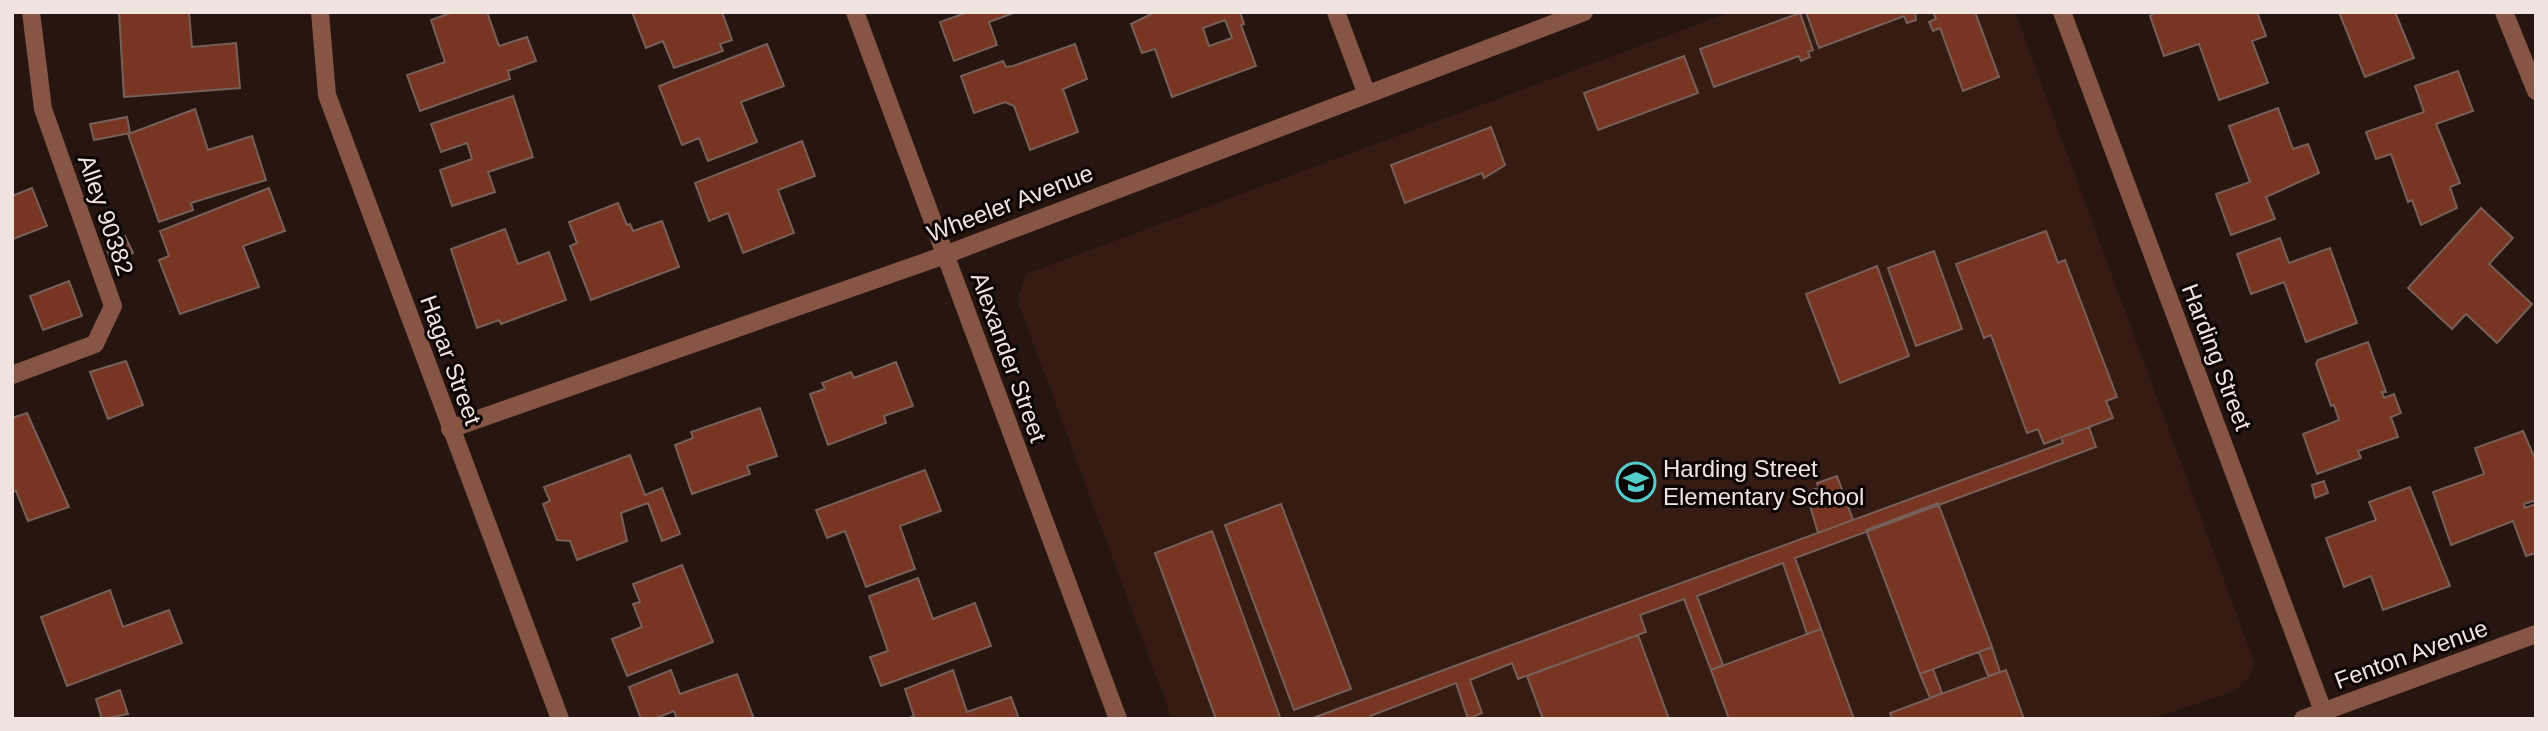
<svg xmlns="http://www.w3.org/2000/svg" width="2548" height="731" font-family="Helvetica,sans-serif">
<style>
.built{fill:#341c15}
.building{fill:#783622;stroke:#766059;stroke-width:2;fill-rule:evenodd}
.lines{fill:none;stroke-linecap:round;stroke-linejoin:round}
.minor{stroke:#875545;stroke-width:18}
.labels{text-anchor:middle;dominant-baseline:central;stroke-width:6;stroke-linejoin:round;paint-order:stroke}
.street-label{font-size:24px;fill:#f1e4e0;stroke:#0b0403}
.poi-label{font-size:24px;fill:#f1e4e0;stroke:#0b0403;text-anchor:start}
</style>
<rect width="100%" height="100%" fill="#271610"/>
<path class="built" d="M1731,12H2015L2255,664L2249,677L2235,691L2150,719H1172L1017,299L1026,274Z"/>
<path class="building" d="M119,12H189L192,47L236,43L240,88L124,97Z
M453,12H487L499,46L527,37L536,61L508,71L510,79L420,111L407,75L445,62L431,20Z
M632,12H722L732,40L720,44L723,51L674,68L663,41L646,48Z
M968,12H1016L989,22L997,45L954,61L940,22Z
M1155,12H1240L1244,24L1241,25L1256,66L1172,97L1155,49L1142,53L1131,24ZM1225,20L1232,38L1209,46L1203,28Z
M1806,12H1915L1916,20L1907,23L1904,16L1819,48Z
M1933,12H1975L1999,77L1963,91L1940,28L1933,31L1929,22L1936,19Z
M2257,12L2266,36L2252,41L2268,83L2219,100L2199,44L2164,56L2150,16L2157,12Z
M2339,12H2395L2414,58L2365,77Z
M1800,13L1813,50L1808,52L1810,57L1801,61L1799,56L1714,87L1700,49Z
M767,44L784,86L741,102L757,142L708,161L699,138L682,145L659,86Z
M1075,44L1087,79L1063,89L1078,132L1030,150L1014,106L1005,102L974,113L961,76L1003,61L1006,67L1013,66Z
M1684,56L1698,93L1598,130L1584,93Z
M2458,71L2473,111L2436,124L2460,183L2450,187L2457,208L2421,225L2412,200L2408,202L2391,154L2376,159L2366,132L2424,112L2415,86Z
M513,96L533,157L488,172L495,192L452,206L440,170L472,159L467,143L441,152L431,124Z
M2278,108L2293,149L2308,144L2319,173L2266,197L2275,219L2231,235L2216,194L2250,182L2229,126Z
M195,109L208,150L252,136L266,180L191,203L193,210L159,222L128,134Z
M127,117L130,133L94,140L90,124Z
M1491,127L1505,165L1484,178L1482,173L1405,203L1391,165Z
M802,141L815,176L778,190L794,233L743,253L728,213L709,221L695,183Z
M32,188L47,226L13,239L12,196Z
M269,188L285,231L243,246L259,287L180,314L159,260L169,256L160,231Z
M618,203L627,225L630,224L633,231L662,221L679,267L591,300L570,246L577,243L569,222Z
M2481,208L2513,238L2489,264L2532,304L2497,343L2466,314L2452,329L2408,288Z
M505,229L518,264L549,252L566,300L501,324L499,320L477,328L451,249Z
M2046,231L2058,263L2065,260L2117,397L2106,401L2113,418L2044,444L2038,429L2027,433L1991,335L1984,338L1956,264Z
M125,236L133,253L112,262L105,245Z
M2280,238L2289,263L2330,248L2357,323L2306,342L2284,282L2251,294L2237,254Z
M1934,251L1962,329L1916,346L1888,268Z
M1877,266L1909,356L1840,383L1806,294Z
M69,281L82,316L43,330L30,296Z
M2368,342L2386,392H2382L2384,398L2394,394L2401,413L2391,417L2398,437L2358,451L2361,458L2317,474L2303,434L2339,420L2334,405L2331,406L2316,364L2318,360Z
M126,361L143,405L108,419L90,372Z
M896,362L913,406L884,416L886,423L828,445L810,394L825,389L822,383L851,372L854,378Z
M760,408L777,456L747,466L750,474L692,494L675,445L693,438L691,432Z
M27,413L69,507L28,521L16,491L12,492V418Z
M2089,427L2096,447L1795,558L1821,629L1807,634L1783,563L1697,596L1723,665L1711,670L1684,599L1640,615L1646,632L1518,679L1512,663L1470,680L1482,713L1468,719L1456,683L1370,716L1371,719H1310L2063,443L2061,437Z
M2523,431L2536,461V500L2524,504L2525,508L2536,504V553L2526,556L2513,521L2451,545L2433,492L2484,474L2475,448Z
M630,455L645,495L662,488L680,534L662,541L648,503L621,513L627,541L577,560L570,541L557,540L543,504L550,501L544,487Z
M925,470L941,511L900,526L915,569L866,587L845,531L827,538L816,510Z
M1837,476L1853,520L1818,533L1806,492L1819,488L1817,483Z
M2324,481L2328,493L2315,498L2312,485Z
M2410,487L2450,586L2383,610L2371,576L2344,587L2326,538L2376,520L2369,502Z
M1938,503L1992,647L1920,674L1866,530Z
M1281,504L1351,689L1294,710L1225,525Z
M1212,531L1280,717L1277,719H1216L1155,553Z
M682,565L713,642L627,676L612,639L642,627L633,604L640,602L633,584Z
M918,578L933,619L975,603L991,646L881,686L870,657L888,651L869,596Z
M110,590L123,627L169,610L182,643L67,686L41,617Z
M1821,629L1854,719H1729L1711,670Z
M1638,635L1669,719H1543L1527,676Z
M1992,647L2000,672L1988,676L1979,652Z
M1933,669L1942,693L1930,698L1920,674Z
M671,670L680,694L737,674L754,719H677L674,711L654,719H641L629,687Z
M953,670L967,712L1011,697L1019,719H907L914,716L905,689Z
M2006,670L2024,719H1892L1890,713Z
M120,690L128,714L102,719L96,699Z"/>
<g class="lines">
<path class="minor" d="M320,12L327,95L560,719
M855,12L1118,719
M1336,12L1366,92
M2062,12L2326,719
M2504,12L2536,91
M12,375L95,344L113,306L43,109L31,12
M450,429L945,255L1584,12
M2303,719L2536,634"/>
</g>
<defs>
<symbol id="school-ring" viewBox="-11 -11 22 22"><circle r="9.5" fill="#0b0403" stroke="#53cdcb" stroke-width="1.5"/><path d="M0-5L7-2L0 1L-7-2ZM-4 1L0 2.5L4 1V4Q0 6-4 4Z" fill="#53cdcb"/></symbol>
</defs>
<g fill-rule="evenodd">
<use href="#school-ring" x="1614" y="460" width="44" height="44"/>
</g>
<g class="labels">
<g class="street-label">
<text transform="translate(1010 203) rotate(-21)">Wheeler Avenue</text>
<text transform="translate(106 215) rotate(71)">Alley 90382</text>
<text transform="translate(1009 357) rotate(70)">Alexander Street</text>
<text transform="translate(2217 357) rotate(69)">Harding Street</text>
<text transform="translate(451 360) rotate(70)">Hagar Street</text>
<text transform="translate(2411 654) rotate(-20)">Fenton Avenue</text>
</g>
<g class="poi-label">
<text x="1663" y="468">Harding Street<tspan x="1663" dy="28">Elementary School</tspan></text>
</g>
</g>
<rect width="2548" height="731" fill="none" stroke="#f1e4e0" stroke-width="28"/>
</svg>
